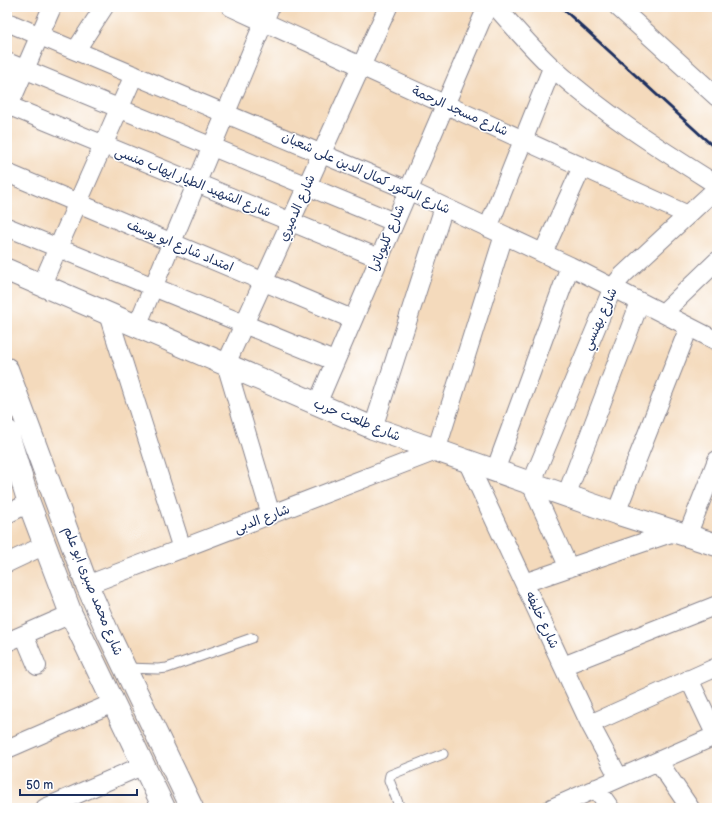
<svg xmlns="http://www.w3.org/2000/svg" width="724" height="815" font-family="'Balsamiq Sans','Playpen Sans Arabic',sans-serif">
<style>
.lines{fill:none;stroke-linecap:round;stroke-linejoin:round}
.service-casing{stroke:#88848d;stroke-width:11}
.minor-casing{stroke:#88848d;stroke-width:20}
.tertiary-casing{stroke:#88848d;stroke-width:24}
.secondary-casing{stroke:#88848d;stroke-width:24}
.service{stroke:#fff;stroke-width:9}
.minor{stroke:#fff;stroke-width:18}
.tertiary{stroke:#fff;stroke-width:22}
.secondary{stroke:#fff;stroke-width:22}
.rail{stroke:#1b2f5e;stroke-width:3}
.labels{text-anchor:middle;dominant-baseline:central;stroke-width:3;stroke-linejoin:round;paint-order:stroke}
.street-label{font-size:13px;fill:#1b2f5e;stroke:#fff}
</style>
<rect width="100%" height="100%" fill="#fff"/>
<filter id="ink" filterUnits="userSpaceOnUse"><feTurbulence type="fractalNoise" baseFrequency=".025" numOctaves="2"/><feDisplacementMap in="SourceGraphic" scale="8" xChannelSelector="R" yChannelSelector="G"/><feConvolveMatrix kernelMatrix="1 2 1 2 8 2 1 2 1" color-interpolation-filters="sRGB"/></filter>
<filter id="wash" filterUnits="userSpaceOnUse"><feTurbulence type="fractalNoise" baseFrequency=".012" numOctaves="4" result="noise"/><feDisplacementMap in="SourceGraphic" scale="16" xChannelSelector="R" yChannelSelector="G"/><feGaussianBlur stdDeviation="0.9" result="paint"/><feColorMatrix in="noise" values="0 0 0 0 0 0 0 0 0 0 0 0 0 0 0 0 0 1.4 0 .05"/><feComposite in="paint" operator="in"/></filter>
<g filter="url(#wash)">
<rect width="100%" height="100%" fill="#f4dabc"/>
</g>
<g filter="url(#ink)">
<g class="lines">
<defs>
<path id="service" d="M125,668L158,669L167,668L252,638
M400,808L389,780L390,775L443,754"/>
<path id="minor" d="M231,7L688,215
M496,7C515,28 533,50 554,69C604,114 660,149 717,185
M618,7L717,97
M7,22L408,190L570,266L717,341
M76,50L104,7
M7,62L394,222
M7,105L379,258
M9,106L52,7
M7,173L352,319
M7,227L334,361
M488,228L552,68
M543,253L582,167
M42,284L134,75
M663,313L717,261
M108,314L182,549
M137,326L270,7
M317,404L487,7
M373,428L444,207
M467,461L590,724L619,778
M495,471L570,266
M566,496L640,302
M616,513L689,327
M7,514L29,503
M271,515L226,364L388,7
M687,536L717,460
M7,563L45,545
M569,568L531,484L613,287L623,275L717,188
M524,583L674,532
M87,585L436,451L504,235
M24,635L37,666
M7,642L71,614
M563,666L717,605
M689,679L716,736
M590,724L717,667
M7,749L113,703
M658,761L690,808
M596,788L610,808
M45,808L144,765
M552,808L717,735"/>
<path id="tertiary" d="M7,369L87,585L109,635L192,808
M7,431L29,503L71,614L164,808"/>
<path id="secondary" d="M7,270L373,428L616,513L717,545"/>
</defs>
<use href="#service" class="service-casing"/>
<use href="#minor" class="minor-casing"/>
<use href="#tertiary" class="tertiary-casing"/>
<use href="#secondary" class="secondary-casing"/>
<use href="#service" class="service"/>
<use href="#minor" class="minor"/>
<use href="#tertiary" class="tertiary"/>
<use href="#secondary" class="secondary"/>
<path class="rail" d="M561,7L717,150"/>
</g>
</g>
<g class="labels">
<g class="street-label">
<text transform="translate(460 111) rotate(24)">شارع مسجد الرحمة</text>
<text transform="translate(366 173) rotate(24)">شارع الدكتور كمال الدين على شعبان</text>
<text transform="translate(193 182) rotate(22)">شارع الشهيد الطيار ايهاب منسى</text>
<text transform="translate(297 208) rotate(-66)">شارع الدميري</text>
<text transform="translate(387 238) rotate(-67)">شارع كليوباترا</text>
<text transform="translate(180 246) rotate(23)">امتداد شارع ابو يوسف</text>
<text transform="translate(600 319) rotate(-66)">شارع بهنسي</text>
<text transform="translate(357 420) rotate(22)">شارع طلعت حرب</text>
<text transform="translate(262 519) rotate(-21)">شارع الدبى</text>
<text transform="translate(93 591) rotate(68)">شارع محمد صبرى ابو علم</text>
<text transform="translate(542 620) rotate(65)">شارع خليفه</text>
</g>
</g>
<rect width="724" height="815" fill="none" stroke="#fff" stroke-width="24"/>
<path d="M20 789v6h117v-6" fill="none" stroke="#1b2f5e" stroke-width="2"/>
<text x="26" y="789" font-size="12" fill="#1b2f5e" stroke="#ffffff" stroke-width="3" paint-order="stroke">50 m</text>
</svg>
